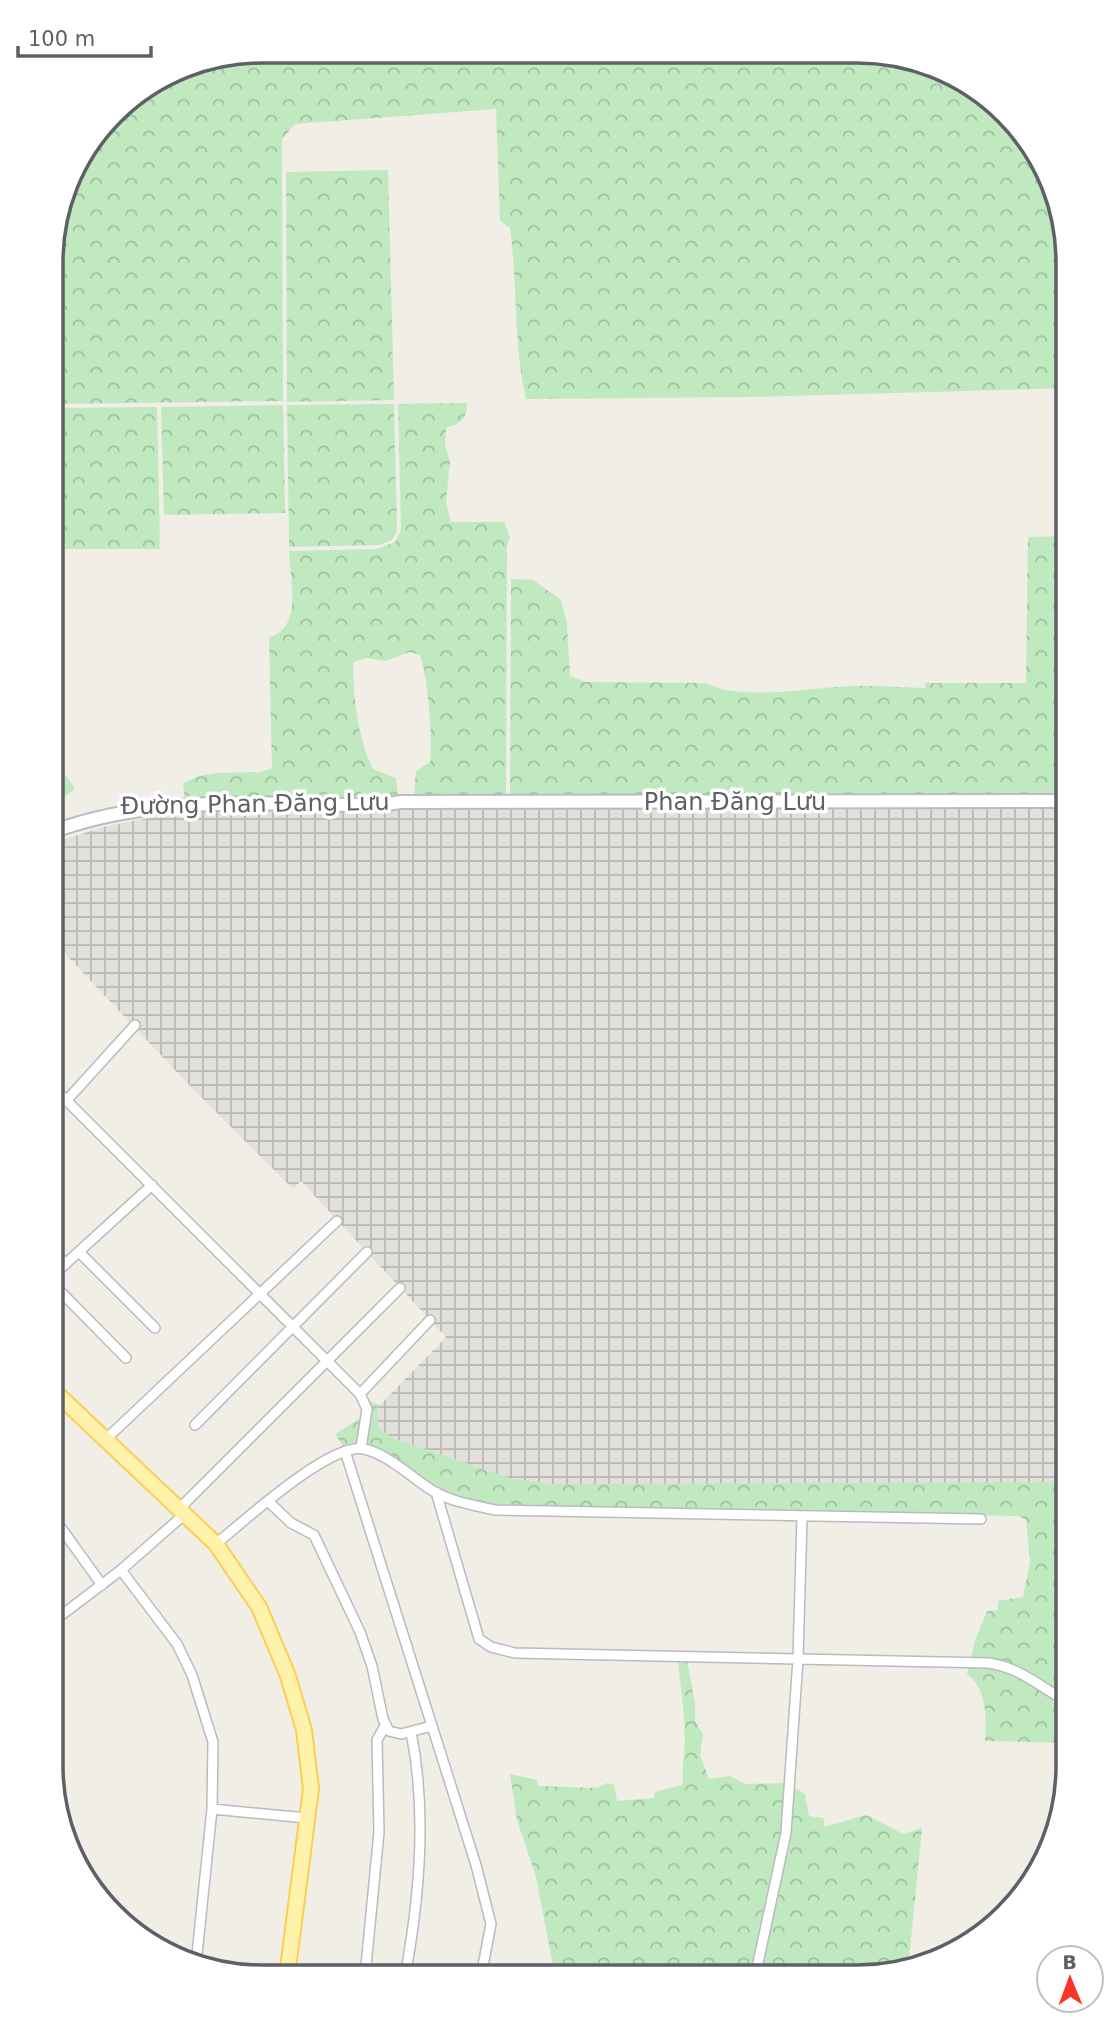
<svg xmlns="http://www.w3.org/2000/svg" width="1119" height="2028" font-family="'DejaVu Sans',sans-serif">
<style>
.industrial{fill:url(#industrial-grid)}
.forest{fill:url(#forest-crowns)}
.pitch{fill:#c0e9c0}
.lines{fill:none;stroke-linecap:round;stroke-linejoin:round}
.street-casing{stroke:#b8bbc0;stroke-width:12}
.secondary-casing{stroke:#b9bcc2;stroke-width:16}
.primary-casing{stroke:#fcce53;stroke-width:18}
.street{stroke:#fff;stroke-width:9}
.secondary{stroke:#fff;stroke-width:12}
.primary{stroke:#fff2ab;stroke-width:14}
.labels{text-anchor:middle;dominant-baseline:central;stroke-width:7;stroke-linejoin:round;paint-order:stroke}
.street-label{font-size:24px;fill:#5d6167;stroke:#fff}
.rim{fill:none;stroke:#5d6167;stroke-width:3.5}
</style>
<defs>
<pattern id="industrial-grid" width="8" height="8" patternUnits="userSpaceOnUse" patternTransform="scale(1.75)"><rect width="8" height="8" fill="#e1e0da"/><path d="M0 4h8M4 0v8" fill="none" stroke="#bab9b5"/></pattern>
<pattern id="forest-crowns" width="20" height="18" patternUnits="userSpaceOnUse" patternTransform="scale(1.75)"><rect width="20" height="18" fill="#c0e9c0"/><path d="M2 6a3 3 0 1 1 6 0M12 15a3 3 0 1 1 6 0" fill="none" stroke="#9fc0a0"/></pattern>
</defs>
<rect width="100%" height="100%" fill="#f0eee5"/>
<path class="industrial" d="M1068,806V1484H553L512,1479L392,1438L379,1429L377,1408L446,1337L301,1181L293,1189L192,1088L52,940V843L107,826L198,809Z"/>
<path class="forest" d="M492,52L898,55L996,103L1057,193L1068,262V388L750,397L526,399C513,343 518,285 510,228L500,221L496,109L295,124L282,139L283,401L52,404L53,234L73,168L122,103L181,67L222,59Z
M388,170L394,400L287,402L286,172Z
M467,403C467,420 461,423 446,428L445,445L450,462L446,502L451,522H504L510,537L507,545L506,798L414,797L416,771L430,762C433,738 428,678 420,655L410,652L386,661L366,658L353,662C353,696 358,739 373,769L396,778L398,797L185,800L183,783L199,776L216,773L261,772L272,768L269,637C303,629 290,578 289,551L377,549L395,542L401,530L398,404Z
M394,404L397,531L392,540L379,545L289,547L287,405Z
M283,405L285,513L164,515L161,407Z
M157,407L160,549H52V408Z
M1068,536V796L510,798L511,579L533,580L561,600L567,624L570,676L585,682L705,683C743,702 811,687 854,686C877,685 901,688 925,688V683H1026L1028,537Z
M369,1401L379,1405L377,1408L379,1429L392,1438L512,1479L553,1484L1068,1482V1743L985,1741C986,1717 988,1690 967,1674L975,1641L987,1611L998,1610V1601L1023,1597L1030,1562L1026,1520L1019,1516L495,1507L437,1489L378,1451L344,1448L335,1434L370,1412Z
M678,1659L687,1660L695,1703V1721L703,1734L700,1755L709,1779L730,1776L745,1784L785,1783L805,1794L809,1816L824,1818V1827L866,1815L903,1834L922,1828L908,1969L857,1977L555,1976L536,1877L517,1820L510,1774L537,1780L538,1786L597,1788L607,1783L614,1785L617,1801L654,1798L655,1792L682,1785C684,1777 682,1771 683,1763C688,1729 681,1695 678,1659Z"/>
<path class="pitch" d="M62,770L75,789L52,806V777Z"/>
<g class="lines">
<defs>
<path id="street" d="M52,1086L360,1394L367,1409L361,1448
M67,1100L135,1025
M51,1249L66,1264
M79,1252L155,1328
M51,1277L152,1185
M51,1282L126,1358
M360,1394L430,1320
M195,1425L367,1252
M105,1440L337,1221
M345,1451L476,1865L491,1924L481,1976
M436,1492L479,1639L491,1647L515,1653L989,1663C1021,1668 1040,1687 1068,1702
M268,1501L291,1523L314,1535L360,1632L372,1666L383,1719L389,1731L401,1734L432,1726
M180,1508L400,1288
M51,1514L102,1585
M216,1544C243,1522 330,1442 364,1449C388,1454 412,1478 433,1491C452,1502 474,1505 495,1510L981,1519
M121,1570L177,1644L192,1675L213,1742L212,1809L196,1964
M51,1623L121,1570L186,1513
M212,1809L307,1818
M365,1976L379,1832L377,1740L385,1726
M405,1976C420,1896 427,1811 411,1732
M755,1977L786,1833L798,1659L802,1517"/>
<path id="secondary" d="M52,832C156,793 272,805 381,805L401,802L1068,801"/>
<path id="primary" d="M51,1388L216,1544L259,1607L288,1676L304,1730L311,1789L287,1976"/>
</defs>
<use href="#street" class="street-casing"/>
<use href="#secondary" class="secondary-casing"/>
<use href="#primary" class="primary-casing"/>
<use href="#street" class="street"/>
<use href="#secondary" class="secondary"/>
<use href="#primary" class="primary"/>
</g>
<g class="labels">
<g class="street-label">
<text x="735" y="802">Phan Đăng Lưu</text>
<text transform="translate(255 804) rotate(-1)">Đường Phan Đăng Lưu</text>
</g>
</g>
<path d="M0 0H1119V2028H0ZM262 63H857A199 199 0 0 1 1056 262V1766A199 199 0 0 1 857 1965H262A199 199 0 0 1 63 1766V262A199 199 0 0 1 262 63Z" fill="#fff" fill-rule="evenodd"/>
<path class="rim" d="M262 63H857A199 199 0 0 1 1056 262V1766A199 199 0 0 1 857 1965H262A199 199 0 0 1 63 1766V262A199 199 0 0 1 262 63Z"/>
<g transform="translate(1070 1979) rotate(359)"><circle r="33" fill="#ffffff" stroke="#bec0c2" stroke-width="2"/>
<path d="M0-5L12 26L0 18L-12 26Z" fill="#f63725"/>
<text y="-10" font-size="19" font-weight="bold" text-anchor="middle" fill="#5d6167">B</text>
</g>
<path d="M18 46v10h133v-10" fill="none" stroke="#5d6167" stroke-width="3.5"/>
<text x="28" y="46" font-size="21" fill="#5d6167" stroke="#ffffff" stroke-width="5" paint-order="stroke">100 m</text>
</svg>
